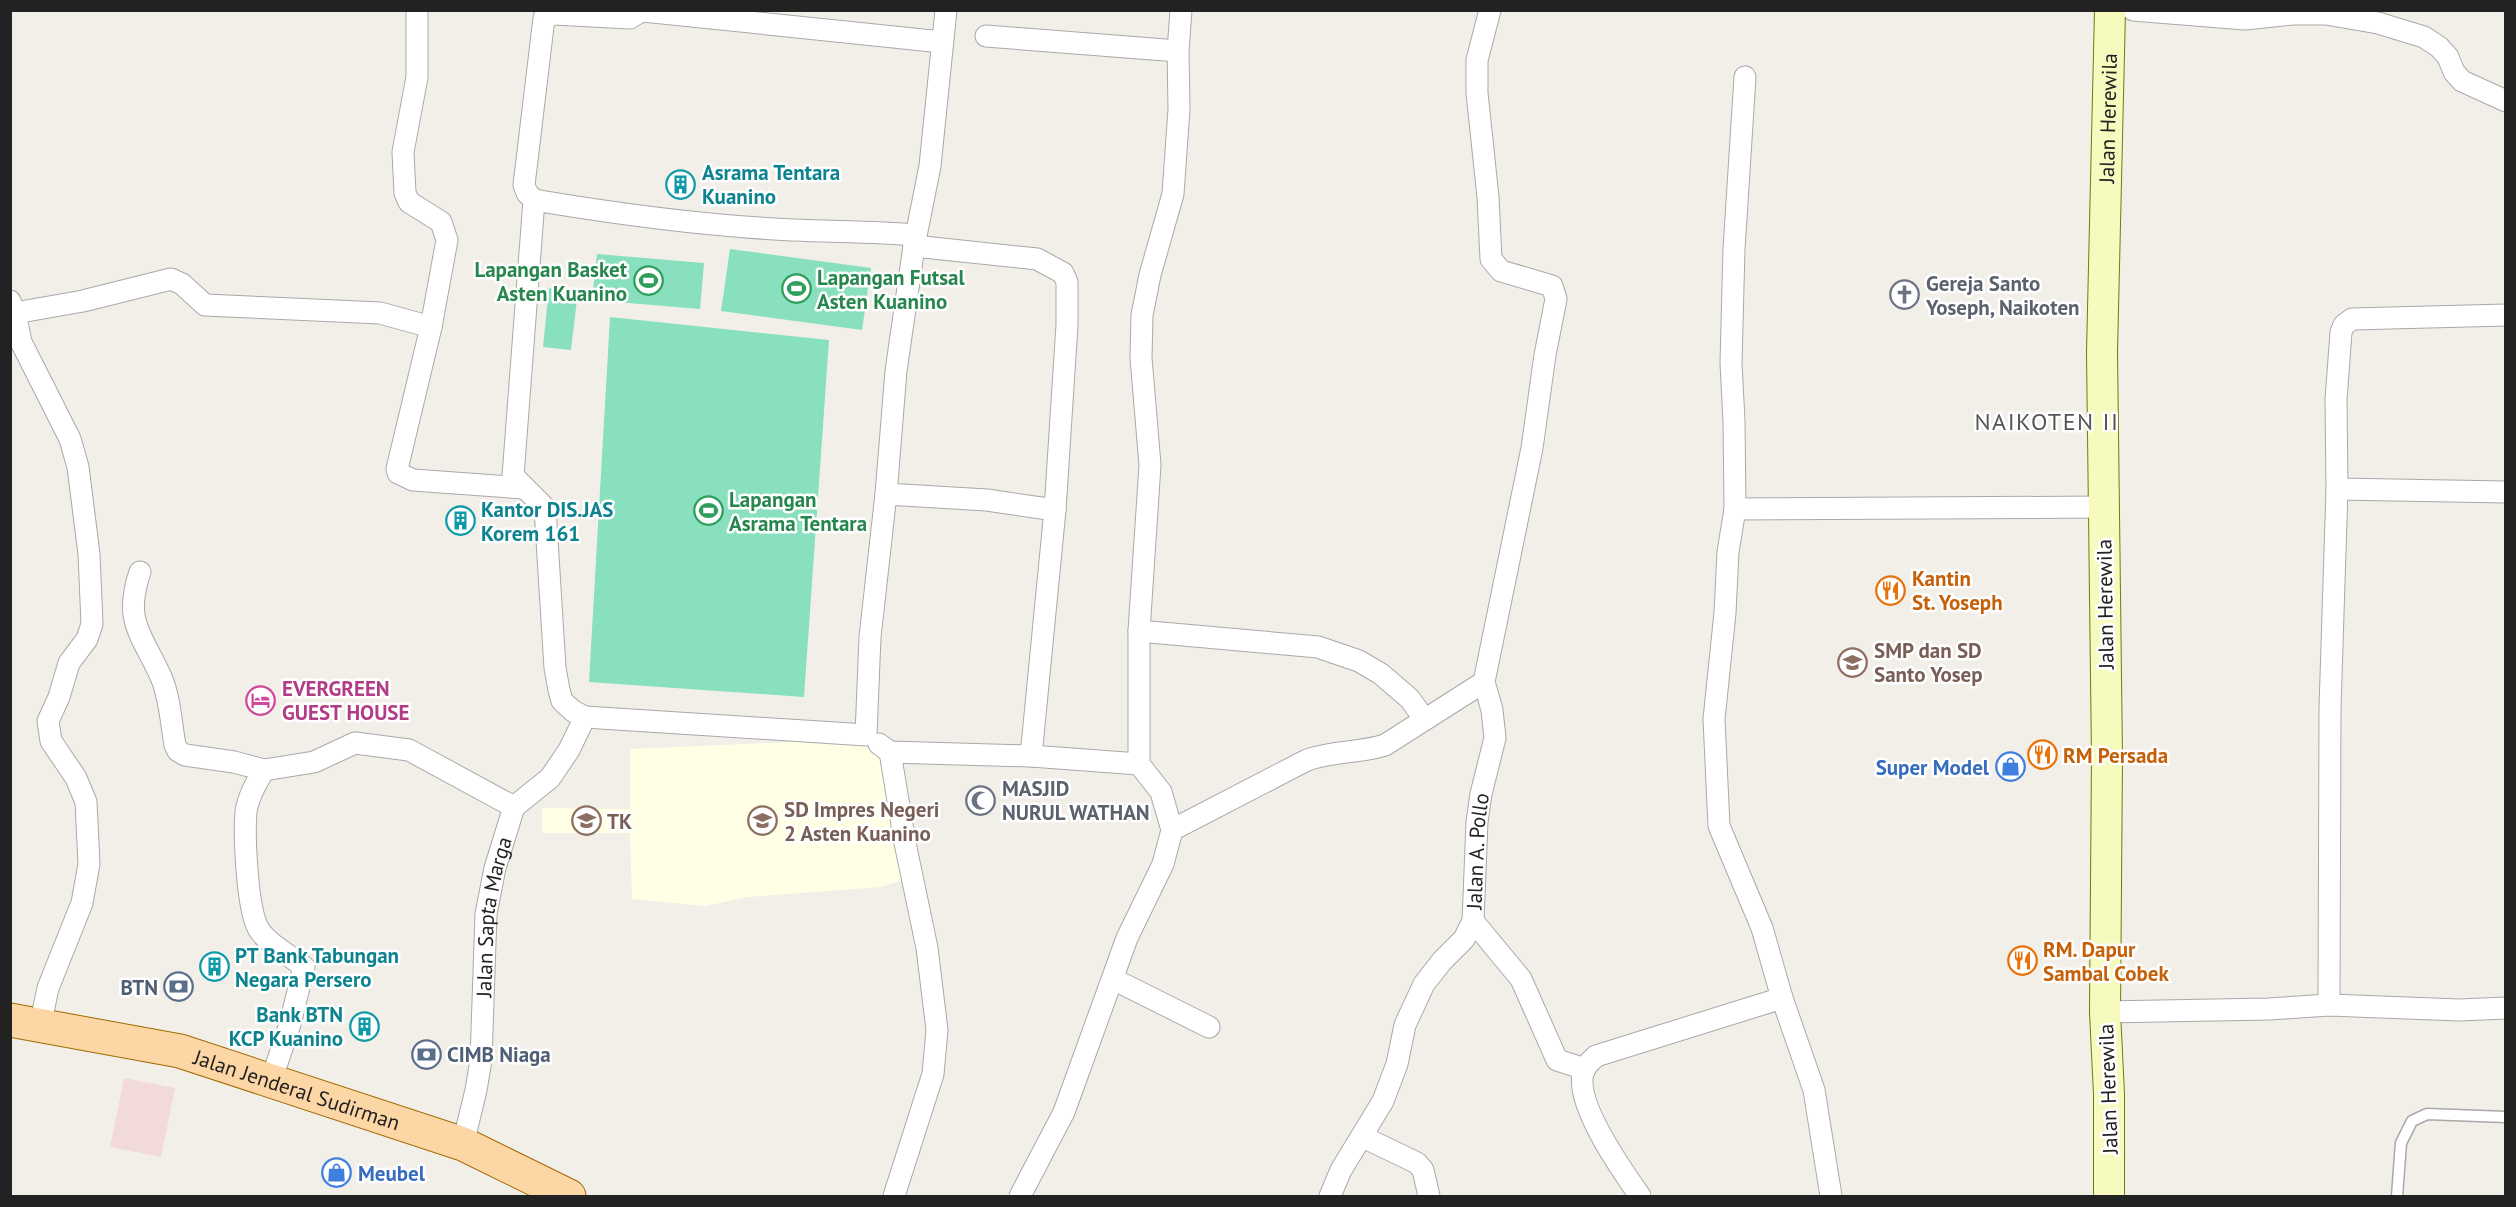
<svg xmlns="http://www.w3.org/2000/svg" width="2516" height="1207" font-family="'PT Sans',sans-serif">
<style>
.commercial{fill:#f2dad9}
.education{fill:#ffffe5}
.pitch{fill:#88e0be}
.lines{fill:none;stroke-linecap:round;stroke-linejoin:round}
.service-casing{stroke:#a9a9a9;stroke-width:13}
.minor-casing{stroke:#a9a9a9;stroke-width:23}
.secondary-casing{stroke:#707d05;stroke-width:32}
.primary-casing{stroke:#a06b00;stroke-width:35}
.service{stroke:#fff;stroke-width:10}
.minor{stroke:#fff;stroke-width:21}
.secondary{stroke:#f7fabf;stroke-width:30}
.primary{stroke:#fcd6a4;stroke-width:33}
.labels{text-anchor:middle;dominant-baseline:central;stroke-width:5;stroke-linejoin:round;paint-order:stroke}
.street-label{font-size:21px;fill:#222;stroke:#fff}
.culture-label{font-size:21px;font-weight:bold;fill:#0d838f;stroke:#fff;text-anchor:start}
.leisure-label{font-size:21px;font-weight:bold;fill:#27864d;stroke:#fff;text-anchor:start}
.worship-label{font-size:21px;font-weight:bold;fill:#5b616d;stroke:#fff;text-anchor:start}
.food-label{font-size:21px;font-weight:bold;fill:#c56008;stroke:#fff;text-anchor:start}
.education-label{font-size:21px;font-weight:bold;fill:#785e54;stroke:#fff;text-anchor:start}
.hotel-label{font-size:21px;font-weight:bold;fill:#b23c85;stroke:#fff;text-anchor:start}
.shop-label{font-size:21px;font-weight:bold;fill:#366cbe;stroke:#fff;text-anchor:end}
.service-label{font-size:21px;font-weight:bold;fill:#4e5e75;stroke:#fff;text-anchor:end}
.quarter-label{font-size:24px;letter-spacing:1.5px;fill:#555;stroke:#fff}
</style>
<rect width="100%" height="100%" fill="#f2efe9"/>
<path class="commercial" d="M124,1078L175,1088L161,1157L110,1147Z"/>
<path class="education" d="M864,739L880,746L903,880L881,887L748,897L705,906L632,899L630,833H542V808L630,809V749Z"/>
<path class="pitch" d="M730,249L871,268L862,330L721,311Z
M597,254L704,263L700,309L592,300Z
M549,288L578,291L571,350L543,347Z
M610,317L829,340L804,697L589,682Z"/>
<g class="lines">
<defs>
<path id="service" d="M2397,1196L2401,1143L2412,1121L2427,1114L2506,1117"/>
<g id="minor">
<path d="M2133,10L2245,19L2293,14H2326L2378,23L2424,37L2439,47L2448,57L2454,72L2462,81L2506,101"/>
<path d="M643,11L942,42"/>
<path d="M986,36L1178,51"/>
<path d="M534,200L527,193L524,185L544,18L554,14L630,18L643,10"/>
<path d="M916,235C875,231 834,232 793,230C708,226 617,214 534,200L513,476L545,508L555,668L559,690L562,701L573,711L585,717L866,735L870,637L886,494L896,371L914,246L930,166L946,10"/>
<path d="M914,246L1037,259L1063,273L1067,282V325L1055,510"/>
<path d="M10,301L15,313L83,301L171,279L182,284L205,305L380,313L431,327L447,240L441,222L409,202L405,193L403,152L417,77V10"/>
<path d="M15,313L21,342L70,439L78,467L89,554L92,624L87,639L69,663L59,697L48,721L51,741L76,778L86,802L89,864L82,903L48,988L40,1026"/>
<path d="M431,327L397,469L398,473L413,480L523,488"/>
<path d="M2337,489L2506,492"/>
<path d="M886,494L987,500L1055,510L1031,756"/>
<path d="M1735,509L1734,421L1731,363L1734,249L1745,77"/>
<path d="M140,572C123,622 142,634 161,677C170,697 171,723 175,745L178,751L185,755L234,762L264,770L314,762L355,743L409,750L514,807"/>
<path d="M1139,631L1318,647L1359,661L1381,674L1410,699L1424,719"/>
<path d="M879,744L890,752L1031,756L1139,764"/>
<path d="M890,752L905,843L927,948L937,1030L933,1074L894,1196"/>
<path d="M264,770C256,783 248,797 246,812C244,836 247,907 258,928C267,944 290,955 304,967L290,1024L271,1081"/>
<path d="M1172,830L1307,760C1332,751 1360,753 1385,745L1484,682"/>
<path d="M1473,921L1521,979L1557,1060L1585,1069"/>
<path d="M1113,979L1209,1027"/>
<path d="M1782,998L1814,1090L1831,1196"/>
<path d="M2329,1005L2330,708L2337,489L2336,400L2341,332L2344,325L2352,319L2506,315"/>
<path d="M2105,1012L2269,1009L2329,1005L2459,1010L2506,1008"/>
<path d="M1363,1137L1417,1163L1423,1170L1429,1196"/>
<path id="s1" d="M463,1144L476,1090L481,1060L486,914L495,868L514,807L550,778L569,750L585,717"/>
<path d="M1020,1196L1064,1112L1127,938L1163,864L1172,830L1161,792L1139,764V631L1150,465L1141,358L1142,315L1150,275L1173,194L1179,109L1178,51L1181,10"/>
<path id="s2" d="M1330,1196L1341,1170L1383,1101L1397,1064L1405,1025L1424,984L1442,961L1464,939L1473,921L1477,822L1481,794L1495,738L1492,710L1484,682L1532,448L1545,355L1556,299L1552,286L1501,271L1491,259L1488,197L1477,93V60L1490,10"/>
<path d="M1640,1196C1623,1172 1572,1100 1584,1070C1586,1065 1592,1060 1596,1056L1782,998L1762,928L1719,826L1714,719L1725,613L1728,552L1735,509L2103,507"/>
</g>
<g id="secondary">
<path id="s3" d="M2109,1196V1094L2105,1012L2107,757L2102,352L2110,10"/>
</g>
<g id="primary">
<path id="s4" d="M10,1020L180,1051L463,1144L569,1196"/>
</g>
</defs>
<use href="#service" class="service-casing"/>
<use href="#minor" class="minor-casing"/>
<use href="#secondary" class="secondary-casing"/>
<use href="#primary" class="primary-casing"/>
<use href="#service" class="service"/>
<use href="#minor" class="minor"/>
<use href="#secondary" class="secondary"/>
<use href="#primary" class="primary"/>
</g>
<defs>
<symbol id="building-ring" viewBox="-11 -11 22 22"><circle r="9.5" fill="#fff" stroke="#0f9aa8" stroke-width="1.5"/><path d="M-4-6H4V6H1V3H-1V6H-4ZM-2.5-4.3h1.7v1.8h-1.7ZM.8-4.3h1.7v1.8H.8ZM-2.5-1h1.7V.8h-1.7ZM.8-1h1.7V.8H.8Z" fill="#0f9aa8"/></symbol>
<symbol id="stadium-ring" viewBox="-11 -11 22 22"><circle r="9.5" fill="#fff" stroke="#2e9e5b" stroke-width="1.5"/><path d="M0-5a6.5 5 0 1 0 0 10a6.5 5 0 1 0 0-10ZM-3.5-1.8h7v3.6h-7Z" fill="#2e9e5b"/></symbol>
<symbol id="church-ring" viewBox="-11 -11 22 22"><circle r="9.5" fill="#fff" stroke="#6b7280" stroke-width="1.5"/><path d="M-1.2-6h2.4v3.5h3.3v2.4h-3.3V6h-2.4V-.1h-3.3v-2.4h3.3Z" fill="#6b7280"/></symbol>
<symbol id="restaurant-ring" viewBox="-11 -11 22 22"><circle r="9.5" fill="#fff" stroke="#e8710a" stroke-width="1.5"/><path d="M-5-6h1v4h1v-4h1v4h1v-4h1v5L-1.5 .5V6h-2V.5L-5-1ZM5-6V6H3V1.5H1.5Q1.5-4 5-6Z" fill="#e8710a"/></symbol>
<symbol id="school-ring" viewBox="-11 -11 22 22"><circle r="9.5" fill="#fff" stroke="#8d6e63" stroke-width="1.5"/><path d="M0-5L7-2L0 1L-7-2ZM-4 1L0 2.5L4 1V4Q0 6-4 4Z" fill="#8d6e63"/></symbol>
<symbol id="hotel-ring" viewBox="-11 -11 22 22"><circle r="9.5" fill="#fff" stroke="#d1479c" stroke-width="1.5"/><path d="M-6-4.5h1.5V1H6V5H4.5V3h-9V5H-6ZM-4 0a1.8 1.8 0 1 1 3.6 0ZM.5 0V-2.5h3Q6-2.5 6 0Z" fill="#d1479c"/></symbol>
<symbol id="shop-ring" viewBox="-11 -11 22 22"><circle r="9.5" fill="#fff" stroke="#3f7fe0" stroke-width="1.5"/><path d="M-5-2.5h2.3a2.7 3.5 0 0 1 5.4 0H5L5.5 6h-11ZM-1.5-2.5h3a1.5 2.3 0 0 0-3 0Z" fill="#3f7fe0"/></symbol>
<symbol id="mosque-ring" viewBox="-11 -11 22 22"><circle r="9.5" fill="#fff" stroke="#6b7280" stroke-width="1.5"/><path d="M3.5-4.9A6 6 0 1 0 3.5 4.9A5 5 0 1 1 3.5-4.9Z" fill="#6b7280"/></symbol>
<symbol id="bank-ring" viewBox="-11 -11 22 22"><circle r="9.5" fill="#fff" stroke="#5c6f8a" stroke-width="1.5"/><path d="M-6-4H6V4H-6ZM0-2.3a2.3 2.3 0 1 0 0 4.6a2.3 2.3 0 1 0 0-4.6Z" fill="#5c6f8a"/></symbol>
</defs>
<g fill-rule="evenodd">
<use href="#building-ring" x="664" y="168" width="33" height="33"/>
<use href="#stadium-ring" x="632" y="264" width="33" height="33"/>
<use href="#stadium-ring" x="780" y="272" width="33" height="33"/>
<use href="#church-ring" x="1888" y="278" width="33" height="33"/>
<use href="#stadium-ring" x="692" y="494" width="33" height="33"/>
<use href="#building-ring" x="444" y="504" width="33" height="33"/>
<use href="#restaurant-ring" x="1874" y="574" width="33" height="33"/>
<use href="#school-ring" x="1836" y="646" width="33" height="33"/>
<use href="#hotel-ring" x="244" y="684" width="33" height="33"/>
<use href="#restaurant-ring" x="2026" y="738" width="33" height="33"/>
<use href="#shop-ring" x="1994" y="750" width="33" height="33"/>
<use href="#mosque-ring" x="964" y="784" width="33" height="33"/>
<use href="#school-ring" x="570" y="804" width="33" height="33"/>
<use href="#school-ring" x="746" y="804" width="33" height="33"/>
<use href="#restaurant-ring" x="2006" y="944" width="33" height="33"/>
<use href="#building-ring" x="198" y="950" width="33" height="33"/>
<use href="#bank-ring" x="162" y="970" width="33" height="33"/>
<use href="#building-ring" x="348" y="1010" width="33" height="33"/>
<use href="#bank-ring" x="410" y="1038" width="33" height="33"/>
<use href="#shop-ring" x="320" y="1156" width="33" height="33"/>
</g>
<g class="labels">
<g class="street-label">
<text stroke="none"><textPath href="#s3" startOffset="1078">Jalan Herewila</textPath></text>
<text transform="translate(2105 604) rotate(-91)">Jalan Herewila</text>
<text stroke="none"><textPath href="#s2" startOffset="384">Jalan A. Pollo</textPath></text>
<text stroke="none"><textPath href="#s1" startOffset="230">Jalan Sapta Marga</textPath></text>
<text stroke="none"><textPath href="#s4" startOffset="296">Jalan Jenderal Sudirman</textPath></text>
<text transform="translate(2108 1089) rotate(-92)">Jalan Herewila</text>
</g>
<g class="culture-label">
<text x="702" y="172">Asrama Tentara<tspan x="702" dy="24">Kuanino</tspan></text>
<text x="481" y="509">Kantor DIS.JAS<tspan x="481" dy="24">Korem 161</tspan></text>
<text x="235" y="955">PT Bank Tabungan<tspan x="235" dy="24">Negara Persero</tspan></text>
<text x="343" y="1014" text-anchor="end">Bank BTN<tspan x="343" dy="24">KCP Kuanino</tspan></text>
</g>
<g class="leisure-label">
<text x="627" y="269" text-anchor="end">Lapangan Basket<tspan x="627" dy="24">Asten Kuanino</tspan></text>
<text x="817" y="277">Lapangan Futsal<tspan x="817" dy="24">Asten Kuanino</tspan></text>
<text x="729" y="499">Lapangan<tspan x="729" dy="24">Asrama Tentara</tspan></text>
</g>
<g class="worship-label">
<text x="1926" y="283">Gereja Santo<tspan x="1926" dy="24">Yoseph, Naikoten</tspan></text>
<text x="1002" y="788">MASJID<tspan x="1002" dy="24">NURUL WATHAN</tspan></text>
</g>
<g class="food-label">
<text x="1912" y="578">Kantin<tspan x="1912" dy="24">St. Yoseph</tspan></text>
<text x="2063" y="755">RM Persada</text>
<text x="2043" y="949">RM. Dapur<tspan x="2043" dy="24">Sambal Cobek</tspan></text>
</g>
<g class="education-label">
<text x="1874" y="650">SMP dan SD<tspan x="1874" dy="24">Santo Yosep</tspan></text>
<text x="784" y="809">SD Impres Negeri<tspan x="784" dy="24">2 Asten Kuanino</tspan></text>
<text x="607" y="821">TK</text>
</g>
<g class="hotel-label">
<text x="282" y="688">EVERGREEN<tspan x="282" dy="24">GUEST HOUSE</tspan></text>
</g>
<g class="shop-label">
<text x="1989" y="767">Super Model</text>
<text x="358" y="1173" text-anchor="start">Meubel</text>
</g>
<g class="service-label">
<text x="158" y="987">BTN</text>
<text x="447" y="1054" text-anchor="start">CIMB Niaga</text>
</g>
<g class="quarter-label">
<text x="2047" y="421">NAIKOTEN II</text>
</g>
</g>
<rect width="2516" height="1207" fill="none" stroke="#222222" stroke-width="24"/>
</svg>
